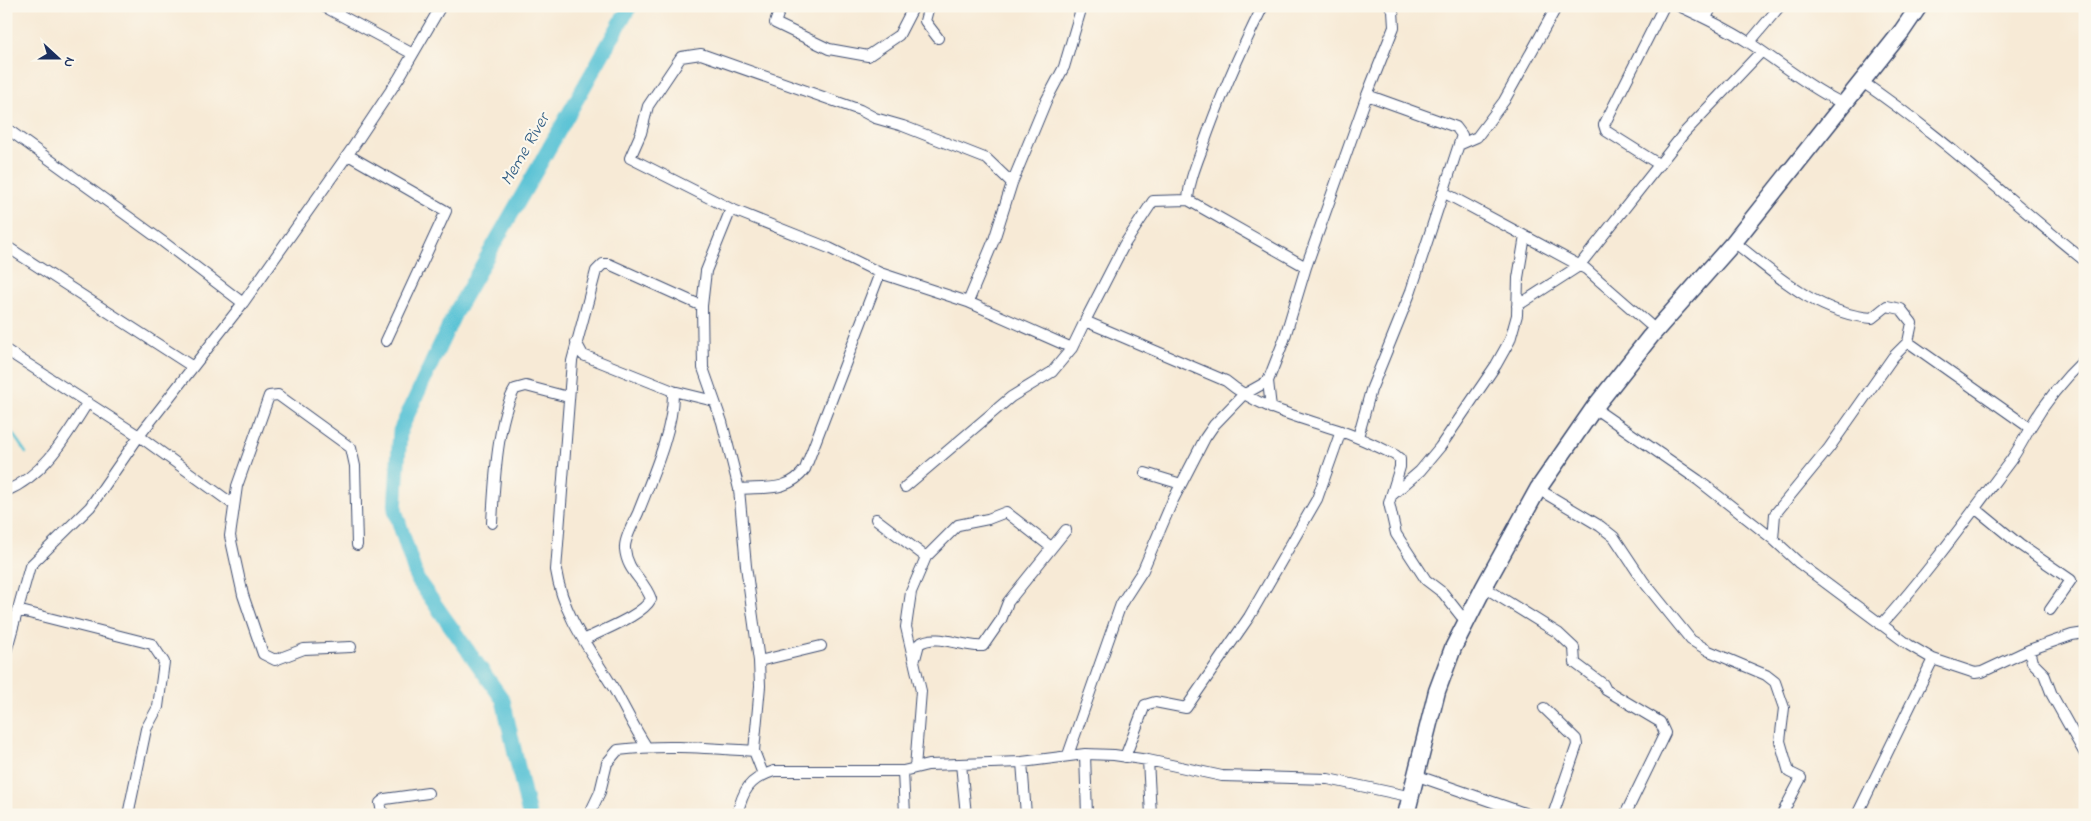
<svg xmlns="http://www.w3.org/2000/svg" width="2091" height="821" font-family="'Indie Flower',sans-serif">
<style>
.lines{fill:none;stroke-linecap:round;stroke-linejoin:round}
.stream{stroke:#59c2d5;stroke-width:2.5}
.river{stroke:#59c2d5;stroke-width:15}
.minor-casing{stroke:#3c4b70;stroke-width:12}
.primary-casing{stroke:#3c4b70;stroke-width:19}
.minor{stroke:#fff;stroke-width:10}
.primary{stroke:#fff;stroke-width:16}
.labels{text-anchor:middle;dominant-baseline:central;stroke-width:4.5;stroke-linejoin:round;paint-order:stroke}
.water-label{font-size:18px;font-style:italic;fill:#2e5b82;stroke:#fbf7ec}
</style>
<rect width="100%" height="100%" fill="#fbf7ec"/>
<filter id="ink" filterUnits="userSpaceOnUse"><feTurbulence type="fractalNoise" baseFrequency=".02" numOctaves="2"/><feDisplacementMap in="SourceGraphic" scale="10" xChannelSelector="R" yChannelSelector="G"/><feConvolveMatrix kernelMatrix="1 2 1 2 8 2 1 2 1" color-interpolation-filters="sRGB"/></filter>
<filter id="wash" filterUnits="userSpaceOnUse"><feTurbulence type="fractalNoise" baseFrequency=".0096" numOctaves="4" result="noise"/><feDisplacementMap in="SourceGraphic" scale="20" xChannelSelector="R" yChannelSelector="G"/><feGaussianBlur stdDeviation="1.12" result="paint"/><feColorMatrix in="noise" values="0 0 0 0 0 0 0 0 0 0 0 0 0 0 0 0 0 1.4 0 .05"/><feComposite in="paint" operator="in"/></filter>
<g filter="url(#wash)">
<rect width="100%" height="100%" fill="#f7ead6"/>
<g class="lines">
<path class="stream" d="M6,424L26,453"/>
<path class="river" d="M529,815L503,700L417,579L395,510L400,431L455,313L630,6"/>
</g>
</g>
<g filter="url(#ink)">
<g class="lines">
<defs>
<path id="minor" d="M323,6L413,54
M781,6L775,23L829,49L868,56L899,35L914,6
M929,6L925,21L938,38
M1679,6C1703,17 1726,28 1748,42C1778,61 1804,84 1836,100
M1706,18L1712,6
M1749,43L1780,6
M1861,81C1941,135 2010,201 2085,261
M6,128L162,241L243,303
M1461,144L1477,137L1504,101L1557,6
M348,155L446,211L386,341
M1660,165L1606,131L1604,125L1664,6
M1012,183L987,159L903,126L875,118L860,110L701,54L681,57L648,106L641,133L630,158L731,209L829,248L880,273L968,302L1072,348
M1443,192L1586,269L1649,324
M1188,200C1189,182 1196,165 1202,149C1219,100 1240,52 1263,6
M731,209L706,271L702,306L703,368L722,422L739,489L746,566L759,661L760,686L754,751L763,774
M1734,242C1775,274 1817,314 1872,318L1887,306L1901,309L1912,323L1908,342L1893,357L1829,448L1775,514L1773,539
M6,246L193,367
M968,302L994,240L1012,183L1046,101L1064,67L1082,6
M1517,306L1579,266L1685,132L1761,52
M1085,321L1124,245L1153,201L1188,200L1306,267
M576,342L583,355L673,391L714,401
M1908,342L2030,428
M6,350L139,436L234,505
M1271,408L1268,381L1284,340L1306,267L1367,95L1394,27L1393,11L1390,6
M1594,408L1698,480L1773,539L1799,563L1909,645L1933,659L1975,673L1982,672L2029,650L2072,635L2085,633
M1358,437L1371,390L1411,291L1462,135L1456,127L1367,95
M1145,473L1181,484
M905,487L1011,397L1052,372L1072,348L1085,321L1226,381C1258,408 1299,417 1338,430C1358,437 1377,446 1395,455L1400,459V467L1389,503L1396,534L1426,580L1443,593L1461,616
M739,489C765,487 789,492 805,469L880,273
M1538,489L1600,526L1614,537L1644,582L1691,640L1709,651L1766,675L1775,682L1784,708L1780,741L1789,772L1801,778L1782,814L1784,815
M6,491C45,475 66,436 88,402
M1391,496L1420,471L1440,447L1496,365L1510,340L1517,315L1518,278L1525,236
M1975,508L2020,545L2071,580L2050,610
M876,519L926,557
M492,523C494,488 497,418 515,389L526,386L568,397
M1484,587L1558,633L1574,648L1575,663L1603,684L1606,690L1660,722L1665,733L1625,815
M17,610L152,644L164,662L158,707L146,729L128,815
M1881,625C1928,573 1969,516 2011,460C2018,450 2024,439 2030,428C2044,404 2064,379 2085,359
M584,640C602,630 642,616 651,599C644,579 627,572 625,549C624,539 634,522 638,513C652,477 674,429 673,391
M351,647L304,649L275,660L263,654L243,595L230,536L237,486L269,396L278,395L351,448L355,466L357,545
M2029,650L2032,662L2044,674L2052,695L2085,754
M6,652L30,566L90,507L139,436L243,303L351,150L399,78L441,6
M915,659L919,644C937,632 963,648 983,646L1001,620L1008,602L1066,530
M759,661L821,646
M1544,708L1576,739L1577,745L1553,815
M646,746C634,728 625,708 614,689C591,651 563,616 556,570L572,361L596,271L603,264H609L702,306
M1085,754L1087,815
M1068,755L1121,604L1143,570L1172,502L1205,438L1214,425L1243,395L1268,381
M1125,757L1145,705L1155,702L1186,708L1249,617L1317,499L1341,431
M1148,760L1151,815
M1022,762L1026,815
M961,764L966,815
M915,768L921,691L906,627L911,592L926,557L958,525L988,519L1006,512L1051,547
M903,771L905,815
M1415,775L1530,815
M383,815L380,803L385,799L428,793
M589,815L600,792L607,763L618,750C664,744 708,748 754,751
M737,815C743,790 749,779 774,771H903L928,765L1022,762L1085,754L1114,755L1148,760L1222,776L1328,779L1403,795
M1857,815L1933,659"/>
<path id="primary" d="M1406,815L1437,691L1453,648L1484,587L1538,489L1594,408L1650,337L1734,242L1902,31L1919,6"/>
</defs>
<use href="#minor" class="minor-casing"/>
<use href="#primary" class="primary-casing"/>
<use href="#minor" class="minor"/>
<use href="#primary" class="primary"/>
</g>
</g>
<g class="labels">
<g class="water-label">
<text transform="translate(526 150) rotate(-60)">Meme River</text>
</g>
</g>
<rect width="2091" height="821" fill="none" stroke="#fbf7ec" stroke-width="25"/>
<g transform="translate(58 58) rotate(111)" stroke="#fbf7ec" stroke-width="4" paint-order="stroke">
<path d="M0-4L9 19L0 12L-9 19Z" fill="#1b2f5e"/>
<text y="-8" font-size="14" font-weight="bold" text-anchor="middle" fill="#1b2f5e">N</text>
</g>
</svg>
